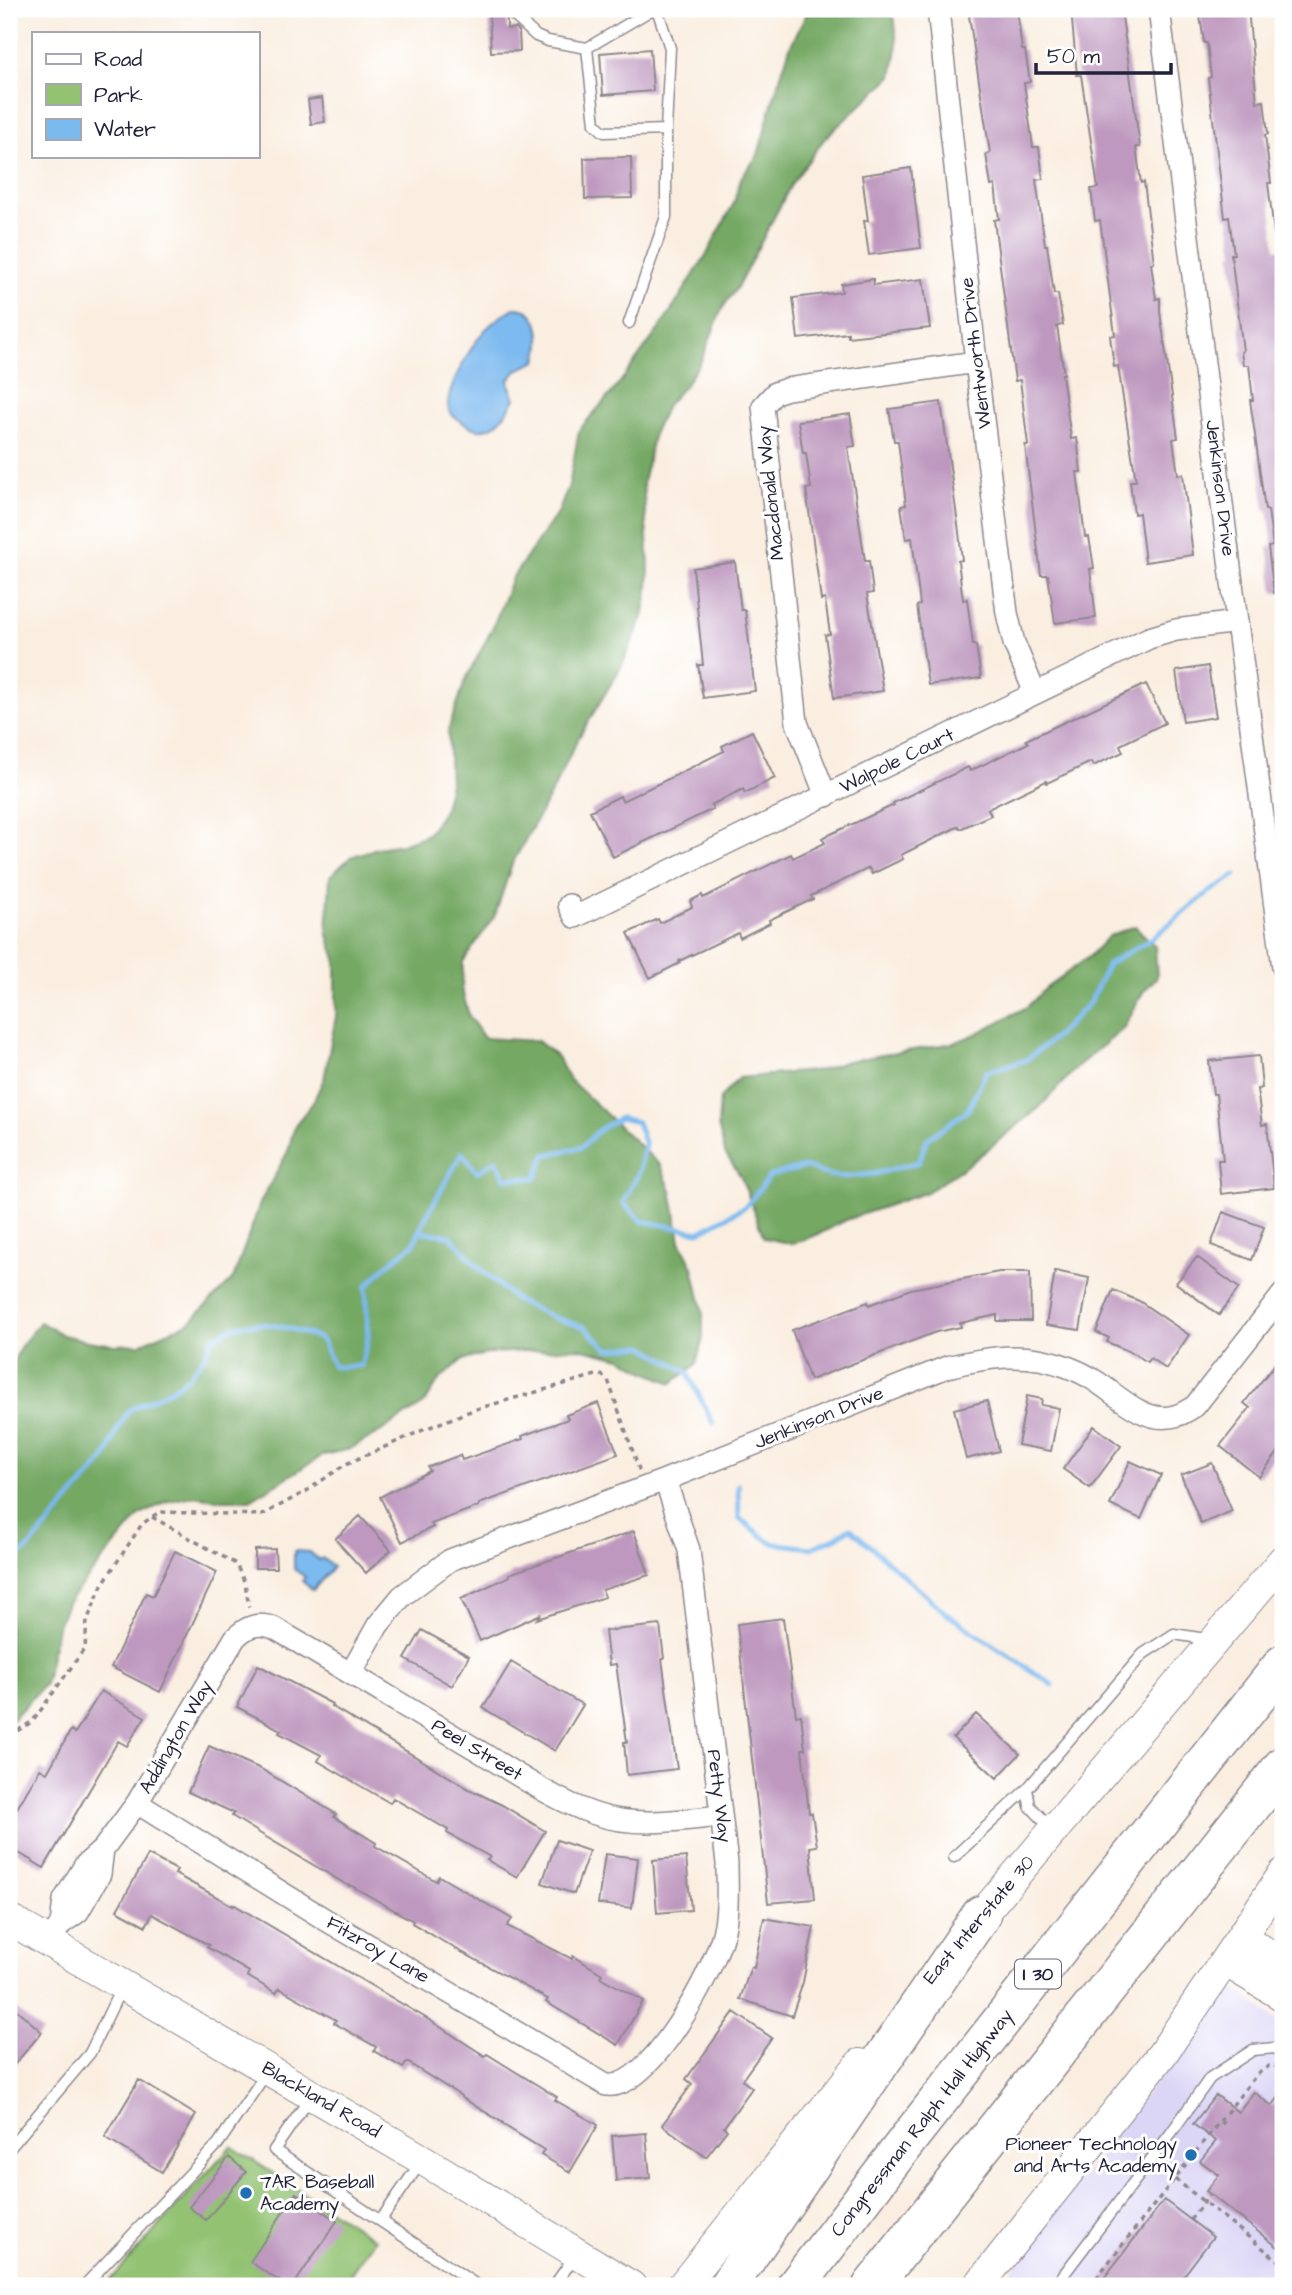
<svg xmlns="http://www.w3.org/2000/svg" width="1292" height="2295" font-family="'Architects Daughter',sans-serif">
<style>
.built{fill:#dcd6f6}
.green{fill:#92c272;stroke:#5a7256;stroke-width:2}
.forest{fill:#75a864;stroke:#4c6550;stroke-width:2}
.water{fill:#7bbaef;stroke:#4e6e95;stroke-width:2}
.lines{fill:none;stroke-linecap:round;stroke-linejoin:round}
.stream{stroke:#7bbaef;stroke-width:5}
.building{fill:#be98bf}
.lane-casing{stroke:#8e888e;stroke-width:13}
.street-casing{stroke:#8e888e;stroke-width:24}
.secondary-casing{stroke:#8e888e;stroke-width:32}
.highway-casing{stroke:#8e888e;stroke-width:41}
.path{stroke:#8e888e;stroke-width:3.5;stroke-dasharray:5 5;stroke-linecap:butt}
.lane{stroke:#fff;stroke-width:10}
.street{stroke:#fff;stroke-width:21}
.secondary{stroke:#fff;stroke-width:30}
.highway{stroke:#fff;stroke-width:38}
.poi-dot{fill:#1f6fb2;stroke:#fff;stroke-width:2.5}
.labels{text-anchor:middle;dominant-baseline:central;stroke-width:6;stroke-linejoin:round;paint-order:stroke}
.shield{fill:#fff;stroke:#646476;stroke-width:2}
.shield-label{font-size:18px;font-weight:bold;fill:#22223b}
.street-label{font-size:19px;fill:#22223b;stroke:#fff}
.poi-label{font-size:19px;fill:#22223b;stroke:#fff;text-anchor:end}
</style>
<rect width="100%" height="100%" fill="#fff"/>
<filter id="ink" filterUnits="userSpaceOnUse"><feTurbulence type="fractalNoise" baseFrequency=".0143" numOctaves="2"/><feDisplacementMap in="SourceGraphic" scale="14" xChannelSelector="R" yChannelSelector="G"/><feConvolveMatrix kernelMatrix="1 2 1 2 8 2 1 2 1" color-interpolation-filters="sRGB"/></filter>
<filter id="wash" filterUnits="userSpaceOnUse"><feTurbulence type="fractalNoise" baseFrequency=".00686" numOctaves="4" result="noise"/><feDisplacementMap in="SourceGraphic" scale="28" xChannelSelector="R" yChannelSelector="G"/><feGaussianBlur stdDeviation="1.57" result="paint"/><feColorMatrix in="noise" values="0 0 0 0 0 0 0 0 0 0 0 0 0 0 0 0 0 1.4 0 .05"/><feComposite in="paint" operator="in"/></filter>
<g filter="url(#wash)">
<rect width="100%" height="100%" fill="#faeee0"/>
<path class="built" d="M1229,1984L1283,2025V2286H1000Z"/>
<path class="green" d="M231,2146L375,2239L342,2286H110L107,2284Z"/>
<path class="forest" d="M809,9H887L895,21L897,49L892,76L825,138L791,185L738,286L722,309L701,361L685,385L666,406L654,432L643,483L649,564L648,591L643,617L621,667L578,739L553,790L512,864L495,915L463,962L462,990L469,1016L484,1038L538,1041L557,1057L570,1080L660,1165L671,1190L680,1241L693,1267L703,1311V1338L696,1365L672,1383L646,1372L621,1358L578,1348L492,1353L462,1360L440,1379L424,1404L375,1435L350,1449L324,1455L250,1500H222L193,1496L165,1502L139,1516L67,1603L57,1627L45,1684L9,1723V1371L21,1346L40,1322L63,1335L88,1341L114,1345L140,1344L190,1322L233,1279L261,1201L288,1151L295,1125L312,1104L324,1079L336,1016V959L327,932L330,876L351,857L377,848L402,844L428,834L443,812L450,784L448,730L466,679L492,629L512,578L559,511L569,485L579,430L615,389L664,322L708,252L734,203L741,178L758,155L773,100L790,47Z
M1135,926L1155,946L1157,977L1143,992L1123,1029L1079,1065L1039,1108L972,1162L927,1192L846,1220L821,1233L792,1244L764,1238L741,1177L725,1153L718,1126L720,1098L739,1078L821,1070L847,1061L954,1043L978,1033L1027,1007L1046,988L1090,956L1109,936Z"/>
<path class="water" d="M514,308C542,307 543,339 537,361L519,369L509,379L510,386L515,399C503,419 490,439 465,424C460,420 451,417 449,410C443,394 470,349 480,336C488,325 502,315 514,308Z
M294,1551L310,1552L319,1560L322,1558L333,1567L313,1590L302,1581L305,1577L294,1569Z"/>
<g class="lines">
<path class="stream" d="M419,1231L450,1236L476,1265L517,1301L555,1318L584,1327L608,1349L643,1346L687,1372L713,1423
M738,1485L739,1518L771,1543L811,1548L835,1538L850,1528L948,1615L1053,1685
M9,1562L27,1550L106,1457L117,1430L129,1410L171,1390L188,1377L205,1356L212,1339C219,1335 229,1328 237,1326C266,1320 295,1329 321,1339L334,1367L361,1366L368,1338L366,1287L386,1266L413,1245L427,1215L462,1153L477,1172L496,1160L505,1178H536L545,1155L582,1147L600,1129L620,1118L637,1122L645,1145L639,1172L623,1203L642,1221L699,1232L746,1206L770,1176L805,1167L828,1175L842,1177L874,1174L919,1162L927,1139L968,1110L986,1072L1026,1060L1057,1036L1090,1002L1108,964L1151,939L1208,893L1236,875"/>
</g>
<g id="blocks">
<path class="building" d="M968,9H1017L1022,50H1025L1030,82L1024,83L1033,147H1039L1043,179L1036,180L1045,245H1047L1054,294H1058L1063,325L1057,326L1064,374H1062L1071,439L1077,438L1081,472H1077L1085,537H1089L1094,568L1090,569L1096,618L1055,623L1048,575H1041L1025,445H1028L1020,380L1015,381L994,220L999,219L995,185L991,186L986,154L990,153Z
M1071,9H1121L1140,147H1136L1141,183L1144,182L1154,263H1151L1156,299L1160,298V312L1178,438L1173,439L1178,475L1183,474L1193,555L1145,562L1139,513L1134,514L1130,481H1136L1118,366L1114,367L1110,336L1115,335L1100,220L1095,221L1091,189L1098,188L1081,75H1077Z
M1199,9H1248L1257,102L1264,101L1268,134L1265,135L1271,183H1268L1276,249L1283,248V592L1274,593L1268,547L1273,546L1268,510H1265L1255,435L1250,400H1253L1249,365H1243L1241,352L1243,351L1231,254H1234L1229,217L1225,218L1208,78L1211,77L1207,43H1204Z
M500,12L507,20V29L516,28L519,31L520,51L491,52L489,13Z
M650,49L653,91L603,95L600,53Z
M322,98L325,122L311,124L308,100Z
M631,157L632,198L585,199L584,158Z
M911,168L921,248L869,255L864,221H868L862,175Z
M873,279L874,285L923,279L930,328L848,337V333L798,339L793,298L842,292L841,284Z
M941,402L959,532L962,560L958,561L963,600L967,599L973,645H976L981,678L928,685L917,606L920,605L912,538L906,539L901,506L906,505L898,441H894L889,409Z
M850,414L855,446L848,447L865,561H869L873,593L867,594L883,691L834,698L825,635L830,634L825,599L821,600L806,489L811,488L806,453H803L798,421Z
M735,562L741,610H745L755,691L703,698L698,665H703L693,568Z
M1208,666L1216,717L1183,722L1176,671Z
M1146,684L1165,723L1120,745L1123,752L1093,766L1091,762L1047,783L1046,781L988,809L991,815L960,829L959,826L901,855L903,859L872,874L869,868L811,896L813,899L769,920L770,923L740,938L738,933L679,961L680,963L650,978L628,933L658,919L660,923L692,907L690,901L702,895L703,898L791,854L793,858L825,843L822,838L894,805L893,803L968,767L970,771L1028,743L1026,740Z
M752,731L775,778L745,793L743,789L711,805L713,809L613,857L590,811L620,796L622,801L666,780L724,751L722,746Z
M1259,1056L1262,1088L1257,1089L1262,1125L1267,1124L1274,1188L1221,1194L1218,1160H1223L1216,1094H1213L1209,1061Z
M1223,1212L1264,1227L1252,1260L1211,1245Z
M1197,1257L1239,1288L1219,1315L1176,1283Z
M1055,1271L1089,1278L1080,1330L1046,1325Z
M999,1272H1030L1031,1321H997V1315L960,1323L961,1327L936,1332L810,1380L792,1330L868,1302L869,1305L911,1289Z
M1113,1290L1139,1301L1189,1335L1166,1369L1150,1358L1147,1362L1135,1354L1107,1342L1109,1338L1096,1332Z
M1283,1354V1446L1259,1477L1220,1446L1250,1408L1244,1403Z
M1027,1396L1042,1399L1041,1405L1059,1408L1051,1451L1018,1445Z
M987,1401L999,1451L966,1459L954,1409Z
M598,1403L618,1454L479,1504V1506L431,1524L433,1527L402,1542L380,1497L430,1471L428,1467L460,1455L462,1460L523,1439L522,1436L568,1419L566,1415Z
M1094,1426L1121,1446L1090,1488L1063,1469Z
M1130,1461L1161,1475L1141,1519L1110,1505Z
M1212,1463L1232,1511L1201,1524L1181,1475Z
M360,1516L391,1550L366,1573L335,1539Z
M634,1531L649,1575L602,1590L605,1597L537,1619L541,1614L480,1641L461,1599L510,1576L509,1574Z
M275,1549L276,1568H255V1550Z
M175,1551L217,1572L160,1692L111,1667L146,1593L153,1596Z
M783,1618L796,1716L801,1715L805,1749H802L809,1813H812L817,1846L810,1847L815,1899L768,1903L737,1624Z
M660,1625L664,1659H662L677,1769L627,1775L624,1742H627L616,1664L609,1665L605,1631Z
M422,1630L469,1656L452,1686L405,1659Z
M511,1662L583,1705L555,1751L483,1708Z
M258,1665L332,1704L331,1706L471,1790L502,1805L545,1831L517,1877L487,1860L490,1857L447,1833L448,1830L393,1798L390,1803L347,1778L318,1761L321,1755L279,1733L281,1730L237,1707Z
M101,1691L145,1717L127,1746L118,1741L44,1868L9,1847V1822L40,1769L47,1773L71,1730L75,1733Z
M976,1714L1020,1754L997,1778L953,1738Z
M209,1746L261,1769L336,1814L334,1817L376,1843L375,1846L436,1881L439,1876L512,1919L507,1926L572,1959L573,1956L602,1974L600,1977L643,2001L618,2045L546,2002L548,1999L454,1948L412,1923L413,1921L350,1885L349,1886L261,1834L232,1816L234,1813L188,1792Z
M557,1840L589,1851L574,1894L542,1883Z
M605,1854L638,1858L632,1908L598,1904Z
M148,1855L177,1870L175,1874L233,1906V1904L431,2021L485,2056L487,2054L516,2072L557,2097L555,2100L598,2125L570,2172L541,2155L544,2150L502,2124L503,2123L461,2097V2096L407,2062L403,2068L374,2051L376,2047L334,2023L336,2020L279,1988L276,1993L247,1976L249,1972L207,1947L209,1945L152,1914L146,1926L117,1910Z
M686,1857L691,1910L657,1913L653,1860Z
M764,1918L814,1927L803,1982L792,2016L740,1999L751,1967L754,1968Z
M9,2003L42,2032L9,2071Z
M734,2012L772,2038L742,2080L752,2088L724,2127L727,2130L706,2157L662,2125L692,2084L686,2079Z
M139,2080L196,2115L162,2172L105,2137Z
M1254,2092L1272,2106L1283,2092V2251L1206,2191L1219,2175L1200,2161L1216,2141L1193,2124L1216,2095L1238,2112Z
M646,2133L650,2178L616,2181L612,2136Z
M229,2157L246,2172L206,2220L189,2207Z
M296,2193L337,2221L293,2286H287L250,2262Z
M1164,2200L1213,2237L1176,2286H1098Z"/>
</g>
</g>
<g filter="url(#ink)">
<use href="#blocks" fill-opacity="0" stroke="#8e888e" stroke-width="2"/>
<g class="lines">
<defs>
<path id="lane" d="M507,9L536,36L548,41L587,48L595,124L604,132L666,130L670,48L657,9
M587,48L653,9
M629,323L666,217V130
M1052,1829L1030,1806L1027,1789L1143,1654L1174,1634L1212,1640
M954,1857L1027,1789
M310,2098L274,2150L478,2286
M9,2149L90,2053L122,1986
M380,2221L421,2162
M84,2286L218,2144L267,2072
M554,2286L576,2254
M1055,2286L1171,2133L1210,2078L1253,2050L1275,2048L1283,2054"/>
<path id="street" d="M938,9L976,362L1007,613L1014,643L1035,693
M1159,9L1237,622L1283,967
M826,796L797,723L763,406L775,393L787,389L976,362
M569,905L575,917L1149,638L1176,630L1237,622
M351,1673L378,1625L402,1596L450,1560L665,1480L947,1367C987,1357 1025,1351 1065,1366C1073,1369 1082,1373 1089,1377C1113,1390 1140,1422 1170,1417C1180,1416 1187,1411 1195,1406L1283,1294
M137,1803L326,1920L606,2085C649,2092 714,1970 723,1934C729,1911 727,1886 727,1863L689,1550L665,1480
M61,1924L64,1900L85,1865L103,1849L137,1803L235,1638C247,1626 258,1622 274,1628C343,1668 410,1710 479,1751C515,1773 554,1800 595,1814C636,1828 680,1820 721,1816
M56,1932L61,1924L78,1912L100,1874L103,1849"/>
<path id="secondary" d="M9,1919L423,2160L631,2286
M968,1931L1283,1560
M1241,1937L1283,1963
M1225,1961L1283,1996
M682,2286L860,2064
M978,2286L1163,2053L1283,1874"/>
<path id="highway" d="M728,2286L981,1915
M796,2286L909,2138L1283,1664
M872,2286L1283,1766"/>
</defs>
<use href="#lane" class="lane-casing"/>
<use href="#street" class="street-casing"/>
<use href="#secondary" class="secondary-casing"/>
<use href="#highway" class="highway-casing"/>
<path class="path" d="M152,1517L236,1564L245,1583L249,1607
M9,1736L33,1721L85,1648L87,1621L102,1585L142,1524L159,1512L262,1515L305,1492L346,1464L430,1427L473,1410L596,1375L600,1374L608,1380L640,1472
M1220,2121L1227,2126
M1175,2179L1283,2264
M1190,2220L1210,2194
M1090,2286L1257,2074L1269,2066H1275L1283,2074"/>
<use href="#lane" class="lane"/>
<use href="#street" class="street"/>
<use href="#secondary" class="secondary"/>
<use href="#highway" class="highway"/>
</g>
</g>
<g class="poi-dot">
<circle cx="1191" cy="2155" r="7"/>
<circle cx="246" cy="2193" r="7"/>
</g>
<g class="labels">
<rect class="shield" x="1015" y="1959.5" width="46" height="29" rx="5"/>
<g class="shield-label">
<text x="1038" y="1974">I 30</text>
</g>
<g class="street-label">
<text transform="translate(976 353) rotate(-97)">Wentworth Drive</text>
<text transform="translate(1220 488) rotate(83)">Jenkinson Drive</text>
<text transform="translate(771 493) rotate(-96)">Macdonald Way</text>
<text transform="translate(897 761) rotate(-26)">Walpole Court</text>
<text transform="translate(819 1418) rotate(-22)">Jenkinson Drive</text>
<text transform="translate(176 1737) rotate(-60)">Addington Way</text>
<text transform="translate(477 1750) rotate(31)">Peel Street</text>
<text transform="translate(719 1796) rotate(83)">Petty Way</text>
<text transform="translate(979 1920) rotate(-50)">East Interstate 30</text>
<text transform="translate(378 1950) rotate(30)">Fitzroy Lane</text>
<text transform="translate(321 2100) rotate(30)">Blackland Road</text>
<text transform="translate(922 2123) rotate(-52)">Congressman Ralph Hall Highway</text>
</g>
<g class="poi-label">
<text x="1177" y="2144">Pioneer Technology<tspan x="1177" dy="22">and Arts Academy</tspan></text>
<text x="260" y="2182" text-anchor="start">7AR Baseball<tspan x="260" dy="22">Academy</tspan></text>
</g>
</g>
<rect width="1292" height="2295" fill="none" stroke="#fff" stroke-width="35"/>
<rect x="32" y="32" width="228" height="126" fill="#ffffff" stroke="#a7a7b1" stroke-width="2"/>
<rect x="46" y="54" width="35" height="10" fill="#ffffff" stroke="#a7a7b1" stroke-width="2"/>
<text x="94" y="66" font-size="21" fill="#22223b">Road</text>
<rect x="46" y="84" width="35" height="21" fill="#92c272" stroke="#a7a7b1" stroke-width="2"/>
<text x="94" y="102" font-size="21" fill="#22223b">Park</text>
<rect x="46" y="119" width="35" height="21" fill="#7bbaef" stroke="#a7a7b1" stroke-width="2"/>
<text x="94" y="136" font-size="21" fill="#22223b">Water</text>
<path d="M1036 63v10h135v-10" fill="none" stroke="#22223b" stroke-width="3.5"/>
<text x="1047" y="63" font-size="21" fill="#22223b" stroke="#ffffff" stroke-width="5" paint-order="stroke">50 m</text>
</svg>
